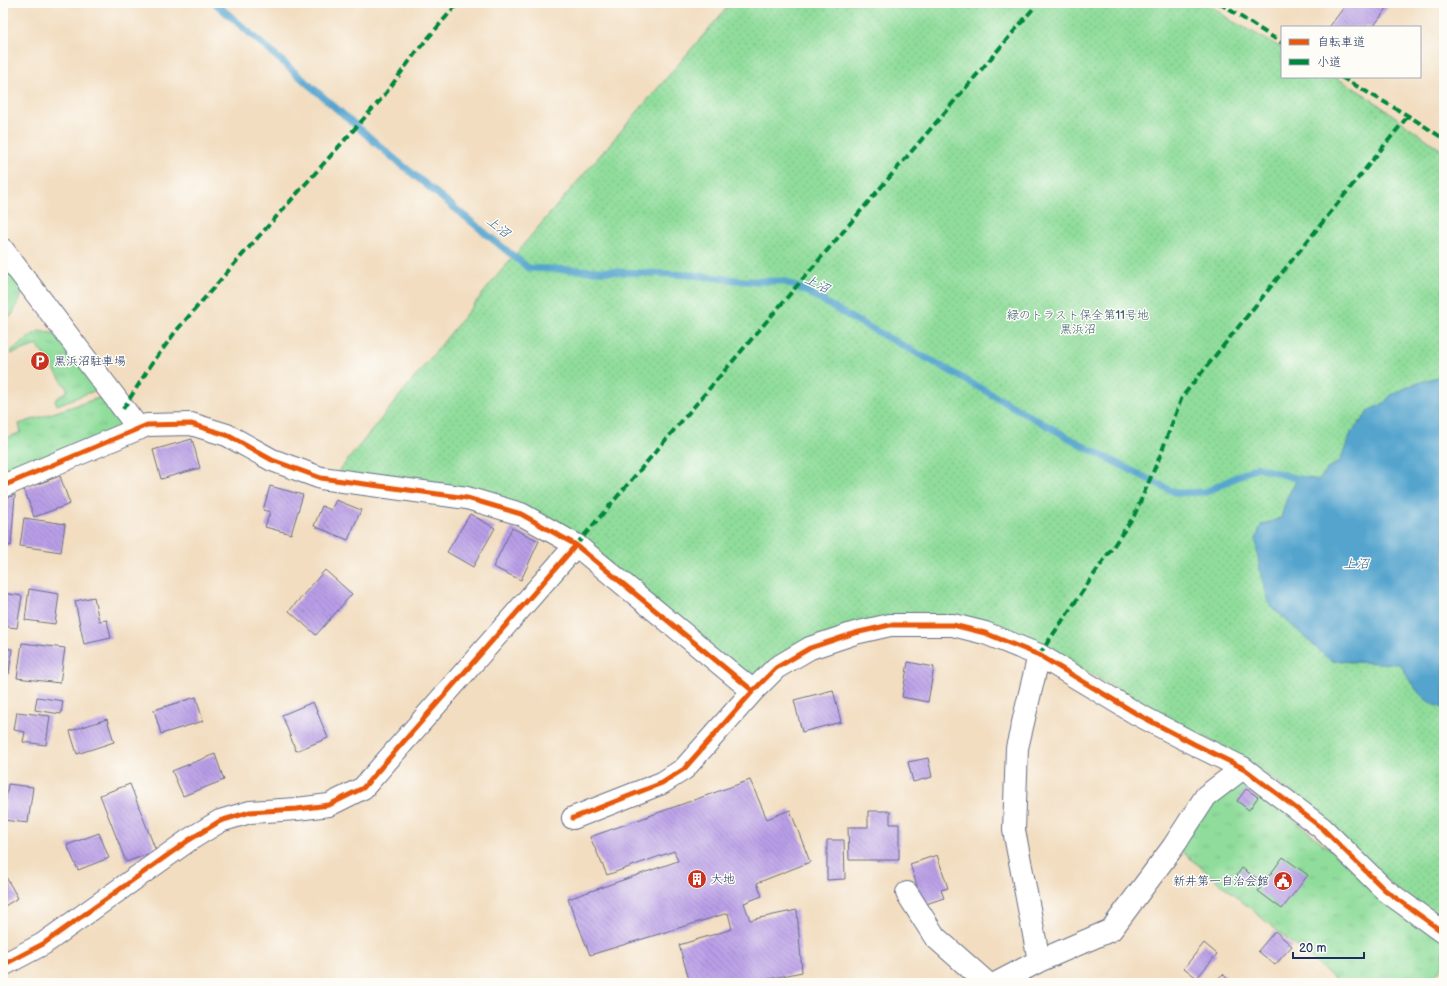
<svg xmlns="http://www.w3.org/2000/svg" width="1447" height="986" font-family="'Balsamiq Sans','Klee One',sans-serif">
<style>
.grass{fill:url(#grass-tufts);stroke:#56867c}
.park{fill:url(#park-dots);stroke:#56867c}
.water{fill:#54a4ce;stroke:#386a96}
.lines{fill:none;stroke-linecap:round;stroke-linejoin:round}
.stream{stroke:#54a4ce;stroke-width:7}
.building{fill:url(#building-back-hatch)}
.minor-casing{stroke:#666c80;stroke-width:24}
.minor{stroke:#fff;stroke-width:22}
.quiet{stroke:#00873e;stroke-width:4;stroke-dasharray:8 4;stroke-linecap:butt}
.cycleway-casing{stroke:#fdfcf7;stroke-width:8}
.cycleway{stroke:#e8590c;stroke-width:5}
.labels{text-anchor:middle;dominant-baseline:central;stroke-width:3;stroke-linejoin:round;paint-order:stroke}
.park-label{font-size:12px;fill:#385a6d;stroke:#fdfcf7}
.poi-label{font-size:12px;fill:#1b2f5e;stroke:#fdfcf7;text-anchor:start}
.water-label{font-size:13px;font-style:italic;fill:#325e8b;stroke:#fdfcf7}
</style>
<defs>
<pattern id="grass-tufts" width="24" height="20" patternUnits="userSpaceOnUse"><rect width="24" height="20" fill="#90dd9b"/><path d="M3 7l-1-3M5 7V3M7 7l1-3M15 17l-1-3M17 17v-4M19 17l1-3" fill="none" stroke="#7cbe88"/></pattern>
<pattern id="park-dots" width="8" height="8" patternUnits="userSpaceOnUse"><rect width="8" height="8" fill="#90dd9b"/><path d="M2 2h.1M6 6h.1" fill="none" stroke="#7cbe88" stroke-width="1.8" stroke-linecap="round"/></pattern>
<pattern id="building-back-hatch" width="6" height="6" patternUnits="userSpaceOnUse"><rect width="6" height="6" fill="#b99ee7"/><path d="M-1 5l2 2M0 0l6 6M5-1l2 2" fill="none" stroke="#9681be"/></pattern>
</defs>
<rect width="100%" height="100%" fill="#fdfcf7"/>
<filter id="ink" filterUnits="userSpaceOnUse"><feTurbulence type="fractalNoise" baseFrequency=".025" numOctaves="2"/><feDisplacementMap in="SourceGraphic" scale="8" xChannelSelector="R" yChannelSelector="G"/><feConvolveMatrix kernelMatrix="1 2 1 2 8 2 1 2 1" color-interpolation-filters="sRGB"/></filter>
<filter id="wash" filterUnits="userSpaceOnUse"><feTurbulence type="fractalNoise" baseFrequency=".012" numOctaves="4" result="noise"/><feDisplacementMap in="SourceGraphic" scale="16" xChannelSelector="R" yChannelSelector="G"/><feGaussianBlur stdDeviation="0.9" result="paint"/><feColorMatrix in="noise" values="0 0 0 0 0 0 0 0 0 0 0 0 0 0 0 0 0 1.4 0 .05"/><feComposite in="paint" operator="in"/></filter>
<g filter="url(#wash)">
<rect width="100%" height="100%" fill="#f2ddc0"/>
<path class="grass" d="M3,264L24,291L12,315L3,319V307L5,304L3,302Z
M39,331L57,334L99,389L57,405L55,400L68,390L37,345L11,354L10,352L29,337Z
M105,396L124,421L121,432L3,480V440L21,432L19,424Z
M1245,780L1444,942V965L1429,983H1340L1179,849L1213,799Z"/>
<path class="park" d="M731,3H1208L1230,20L1282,48V77H1335L1365,95L1444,152V922L1404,896L1361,856L1302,799L1235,754L1145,705L1051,651L920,616L751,678L575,536L338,472L510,260Z"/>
<path class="water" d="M1444,375V708C1419,702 1412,683 1400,664L1332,661L1325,656L1270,605L1261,576L1257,551L1256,539L1261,525L1281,518L1287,497L1299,476L1319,480L1326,470L1340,461L1351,433L1370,410L1384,403L1391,395L1414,384Z"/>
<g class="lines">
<path class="stream" d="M215,3L391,156L528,268L692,275L745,281H783L808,292L850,317L941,366L1087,448L1176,493L1206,492L1257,467L1305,481"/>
</g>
<g id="blocks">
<path class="building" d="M1347,3H1382L1388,7L1373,27H1332L1330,26Z
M192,439L200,468L161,479L153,450Z
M60,476L70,504L34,517L24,489Z
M270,486L303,495L291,534L265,527L270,512L263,510Z
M15,495L11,546L3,545V499Z
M336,500L361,510L348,540L314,526L322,506L331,510Z
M470,514L495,528L473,567L447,552Z
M24,518L65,524L61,552L20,546Z
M512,528L539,541L521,580L493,567Z
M325,570L352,594L316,635L289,611Z
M29,589L59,594L55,624L25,620Z
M3,593L22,596L17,628L3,626Z
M94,597L99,621L107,620L111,638L84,644L75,601Z
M22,643L65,648L60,683L17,678Z
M3,648L12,649L9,674L3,673Z
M908,662L934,667L928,702L902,697Z
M833,690L841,722L802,732L794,700Z
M37,697L63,701L61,714L35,710Z
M196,697L203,721L161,734L154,710Z
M313,702L328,738L296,751L282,715Z
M17,712L50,716L46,745L23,742L25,732L14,730Z
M107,719L114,742L77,754L70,731Z
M215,754L224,780L183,796L172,771Z
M928,758L932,777L913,782L908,762Z
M750,780L767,819L790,810L810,862L757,883L762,896L744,903L750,920L797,910L802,972L750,983H690L679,945L732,929L728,913L590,955L568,899L678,861L674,851L607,875L590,837Z
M8,784L33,787L28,823L3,820Z
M130,784L156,851L126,862L100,795Z
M1246,789L1258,797L1249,810L1237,801Z
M868,811H890V824H899V860H849L848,827H868Z
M99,833L109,858L78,870L67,845Z
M827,840H844L845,879L827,880Z
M937,855L948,888L941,890L944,898L923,905L910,864Z
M1283,857L1308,875L1282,909L1258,891Z
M1242,868L1256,878L1251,886L1237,875Z
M3,872L18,898L3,907Z
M1275,931L1292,946L1275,965L1258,951Z
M1204,943L1217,954L1197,978L1184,968Z
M1223,974L1231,983H1213Z"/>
</g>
</g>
<g filter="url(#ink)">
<use href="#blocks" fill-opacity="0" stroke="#666c80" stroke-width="1"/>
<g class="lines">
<defs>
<path id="minor" d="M3,250L139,429
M3,486L147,425L191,424L227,435L272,460L321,478L467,498L521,514L576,545L753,691
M573,818L662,783L684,769L753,691L776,668L810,648L855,633L890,625H953L985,633L1039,655L1137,714L1194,744L1243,768L1322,828L1385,890L1444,933
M907,893L935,937L987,983
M1039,961L1111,930L1173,847L1206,796L1243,768
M3,965L43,944L189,840L220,821L250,812L297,809L329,805L363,788L576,545
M997,983L1039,961L1014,830L1017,748L1039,655"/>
</defs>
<use href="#minor" class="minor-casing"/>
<use href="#minor" class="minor"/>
<path class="quiet" d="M1219,3L1282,43
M1341,77L1412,118L1444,139
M123,409L151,365L176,331L236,262L383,97L417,51L458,3
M576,545L1038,3
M1039,655L1134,516L1160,456L1182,397L1408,116"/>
<defs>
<path id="cycleway" d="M3,486L147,425L191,424L227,435L272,460L321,478L467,498L521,514L576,545L753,691
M573,818L662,783L684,769L753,691L776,668L810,648L855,633L890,625H953L985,633L1039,655L1137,714L1194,744L1243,768L1322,828L1385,890L1444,933
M3,965L43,944L189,840L220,821L250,812L297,809L329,805L363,788L576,545"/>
</defs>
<use href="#cycleway" class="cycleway-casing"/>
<use href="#cycleway" class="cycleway"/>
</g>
</g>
<defs>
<symbol id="parking-disc" viewBox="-11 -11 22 22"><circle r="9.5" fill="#c8321e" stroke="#fdfcf7"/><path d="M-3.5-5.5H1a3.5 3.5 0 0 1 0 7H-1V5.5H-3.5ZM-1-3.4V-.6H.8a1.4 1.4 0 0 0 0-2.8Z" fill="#fff"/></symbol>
<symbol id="building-disc" viewBox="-11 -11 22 22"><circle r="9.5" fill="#c8321e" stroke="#fdfcf7"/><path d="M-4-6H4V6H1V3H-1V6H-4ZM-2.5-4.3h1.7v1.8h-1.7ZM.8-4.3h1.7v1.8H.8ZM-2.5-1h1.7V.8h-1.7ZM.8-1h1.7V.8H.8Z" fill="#fff"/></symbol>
<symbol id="civic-disc" viewBox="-11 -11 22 22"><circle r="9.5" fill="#c8321e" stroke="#fdfcf7"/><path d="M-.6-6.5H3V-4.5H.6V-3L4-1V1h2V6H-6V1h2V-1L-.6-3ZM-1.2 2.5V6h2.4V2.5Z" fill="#fff"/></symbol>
</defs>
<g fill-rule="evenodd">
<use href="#parking-disc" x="29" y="350" width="22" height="22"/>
<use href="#building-disc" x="686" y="868" width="22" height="22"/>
<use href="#civic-disc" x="1272" y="870" width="22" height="22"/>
</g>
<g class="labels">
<g class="park-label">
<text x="1078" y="315">緑のトラスト保全第11号地<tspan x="1078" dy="14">黒浜沼</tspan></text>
</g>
<g class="poi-label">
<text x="54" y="361">黒浜沼駐車場</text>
<text x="711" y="879">大地</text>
<text x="1269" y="881" text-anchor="end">新井第一自治会館</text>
</g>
<g class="water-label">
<text transform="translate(498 227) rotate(39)">上沼</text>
<text transform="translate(817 284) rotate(27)">上沼</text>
<text x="1356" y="564">上沼</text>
</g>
</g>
<rect width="1447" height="986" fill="none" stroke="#fdfcf7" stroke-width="16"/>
<rect x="1281" y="26" width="140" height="52" fill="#fdfcf7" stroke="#a3aaba"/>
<rect x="1289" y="39" width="20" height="6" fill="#e8590c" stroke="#a3aaba"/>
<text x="1317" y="46" font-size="12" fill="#1b2f5e">自転車道</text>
<rect x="1289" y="59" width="20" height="6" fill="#00873e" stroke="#a3aaba"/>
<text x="1317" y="66" font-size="12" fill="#1b2f5e">小道</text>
<path d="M1293 952v6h71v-6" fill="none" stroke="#1b2f5e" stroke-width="2"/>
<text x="1299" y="952" font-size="12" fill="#1b2f5e" stroke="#fdfcf7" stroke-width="3" paint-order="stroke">20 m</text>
</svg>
